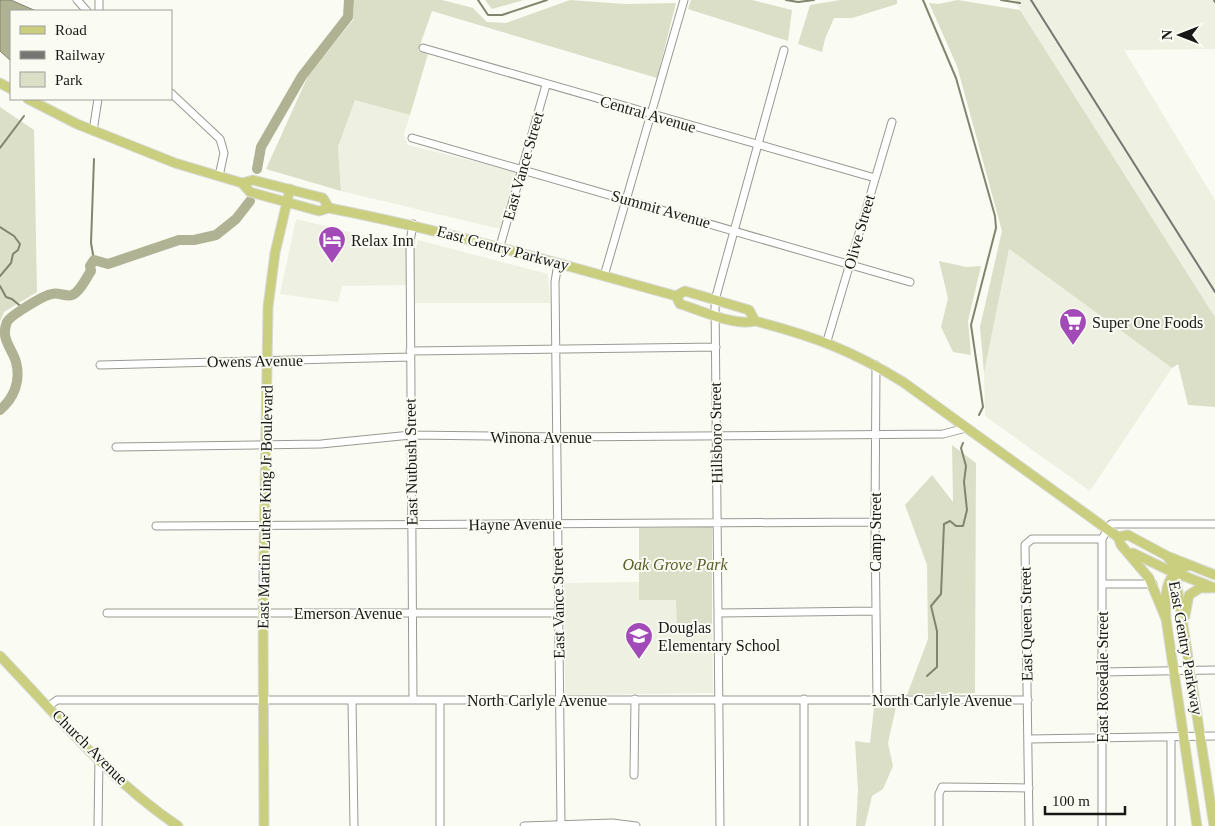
<svg xmlns="http://www.w3.org/2000/svg" width="1215" height="826" font-family="Georgia,serif">
<style>
.built{fill:#eef0e1}
.green{fill:#dcdfc7}
.water{fill:#b0b393;stroke:#82846e}
.lines{fill:none;stroke-linecap:round;stroke-linejoin:round}
.stream{stroke:#82846e;stroke-width:2}
.river{stroke:#b0b393;stroke-width:10}
.minor-casing{stroke:#999993;stroke-width:9}
.major-casing{stroke:#dadada;stroke-width:11}
.minor{stroke:#fff;stroke-width:7}
.major{stroke:#cacf80;stroke-width:9}
.rail{stroke:#767772;stroke-width:2}
.labels{text-anchor:middle;dominant-baseline:central;stroke-width:4;stroke-linejoin:round;paint-order:stroke}
.street-label{font-size:16px;fill:#181816;stroke:#fafbf3}
.poi-label{font-size:16px;fill:#181816;stroke:#fafbf3;text-anchor:start}
.park-label{font-size:16px;font-style:italic;fill:#585c27;stroke:#fafbf3}
</style>
<rect width="100%" height="100%" fill="#fafbf3"/>
<path class="built" d="M1014,0H1215V49L1124,50L1215,200V317Z
M355,99L410,115L404,134L408,145L517,172L500,229L341,191L338,147Z
M296,219L416,248L418,240L548,274L550,303H415L414,285L342,286L338,302L280,294Z
M1009,249L1172,368L1090,491L985,416L984,373Z
M639,582V600L677,599V627H712L713,693L565,695L564,583Z"/>
<path class="green" d="M354,0H442L473,8L487,22L506,23L570,0L625,4L676,3L657,78L432,11L418,51L428,54L410,115L355,100L338,147L341,191L266,169L308,76L353,20Z
M485,0H524L492,9Z
M691,0H752L792,10L788,41L688,9Z
M840,0H897V4L852,18H834L825,39L822,52L798,44L810,5Z
M958,0L1020,10L1215,317V407L1188,405L1178,364L1172,368L1009,249L984,373L980,327L1002,231L957,66L929,3L938,4Z
M0,107L34,130L37,292L4,312L0,322Z
M939,261L966,267L981,266L968,321L971,355L953,352L941,327L948,298Z
M952,445L976,463L975,693L907,695L928,639L927,565L905,505L932,475L953,502Z
M712,527V627H677L676,600H639V528Z
M896,707L888,743L893,766L883,789L872,796L865,826H856L858,790L855,741L870,743L874,708Z"/>
<path class="water" d="M0,0H11L36,11H11V61L0,51Z"/>
<g class="lines">
<path class="stream" d="M478,0L488,15H502L547,0
M786,0L798,2L814,0
M923,0L956,78L995,216L996,228L971,325L983,407L979,415
M1001,0L1020,3
M1214,0L1215,2
M0,148L24,116
M94,159L91,243L94,260
M0,227L14,236L20,244L18,250L13,254L11,263L0,276
M0,286L6,297L12,299L24,309
M927,676L937,667V631L931,606L941,594L944,524L950,521L956,526H963L967,510L964,482L966,466L961,448L963,443"/>
<path class="river" d="M257,169L261,147L302,76L348,17L349,0
M0,410C14,398 21,381 16,362C12,348 0,339 7,322C11,315 44,295 52,294C58,292 66,297 72,295C80,292 86,278 91,271L90,266L94,260L108,264L179,240H194L216,235L236,219L250,201"/>
<defs>
<path id="minor" d="M77,0L87,11
M99,0V11
M423,48L875,178
M171,93L220,139L224,153L219,176
M93,131L98,99
M412,138L910,282
M413,224L410,242L413,700
M500,246L546,85
M558,263L555,282L561,824
M604,276L684,0
M827,341L892,122
M410,351L716,347
M100,365L410,357
M876,365L875,522L877,700
M116,447L321,444L411,435L558,437L943,434L966,428
M156,526L875,522
M1102,584H1153
M107,613H558
M718,613L875,611
M1102,672L1215,670
M804,699V826
M352,700L354,826
M440,700V826
M49,706L57,700H1028
M1171,737V826
M1029,739L1215,736
M634,775L635,699
M98,826L99,758
M524,826L612,823L636,826
M720,826L715,300L784,50
M939,826V794L942,787L1029,788
M1029,826L1025,545L1032,539H1102
M1102,826V539L1111,524H1215"/>
<path id="major" d="M0,83L11,89
M28,99L77,124L175,163L242,183L253,180L323,198L329,208
M242,183L250,192L319,211L329,208C447,231 561,264 676,296L685,291L749,310L755,321
M676,296L680,304C700,310 736,327 755,321C813,336 851,350 903,382L1118,537L1121,545L1149,578L1166,619
M1118,537L1128,535L1167,556L1215,575
M1133,553L1166,569L1215,588
M1167,556L1172,563L1175,573L1214,826
M1190,565C1163,573 1165,596 1166,619L1197,826
M1185,616L1189,595L1200,588H1210
M0,656C56,714 110,781 178,826
M264,826L263,613L268,307L275,253L290,189"/>
</defs>
<use href="#minor" class="minor-casing"/>
<use href="#major" class="major-casing"/>
<use href="#minor" class="minor"/>
<use href="#major" class="major"/>
<path class="rail" d="M1031,0L1215,292"/>
</g>
<defs>
<symbol id="hotel-pin" viewBox="-11 -11 22 30"><path d="M0 17L-7.5 6A9.5 9.5 0 1 1 7.5 6Z" fill="#a24ab7" stroke="#fafbf3"/><path d="M-6-4.5h1.5V1H6V5H4.5V3h-9V5H-6ZM-4 0a1.8 1.8 0 1 1 3.6 0ZM.5 0V-2.5h3Q6-2.5 6 0Z" fill="#fff"/></symbol>
<symbol id="supermarket-pin" viewBox="-11 -11 22 30"><path d="M0 17L-7.5 6A9.5 9.5 0 1 1 7.5 6Z" fill="#a24ab7" stroke="#fafbf3"/><path d="M-6-5.5h2.5l.6 2H6L4.5 2H-2.5L-4.4-4H-6ZM-1.5 3.2a1.3 1.3 0 1 0 .1 0ZM3 3.2a1.3 1.3 0 1 0 .1 0Z" fill="#fff"/></symbol>
<symbol id="school-pin" viewBox="-11 -11 22 30"><path d="M0 17L-7.5 6A9.5 9.5 0 1 1 7.5 6Z" fill="#a24ab7" stroke="#fafbf3"/><path d="M0-5L7-2L0 1L-7-2ZM-4 1L0 2.5L4 1V4Q0 6-4 4Z" fill="#fff"/></symbol>
</defs>
<g fill-rule="evenodd">
<use href="#hotel-pin" x="316" y="224" width="32" height="43"/>
<use href="#supermarket-pin" x="1057" y="306" width="32" height="43"/>
<use href="#school-pin" x="623" y="620" width="32" height="43"/>
</g>
<g class="labels">
<g class="street-label">
<text transform="translate(648 114) rotate(16)">Central Avenue</text>
<text transform="translate(523 166) rotate(-74)">East Vance Street</text>
<text transform="translate(661 209) rotate(16)">Summit Avenue</text>
<text transform="translate(859 232) rotate(-74)">Olive Street</text>
<text transform="translate(503 248) rotate(15)">East Gentry Parkway</text>
<text transform="translate(255 361) rotate(-1)">Owens Avenue</text>
<text transform="translate(716 433) rotate(-91)">Hillsboro Street</text>
<text x="541" y="437">Winona Avenue</text>
<text transform="translate(411 462) rotate(-91)">East Nutbush Street</text>
<text transform="translate(265 507) rotate(-89)">East Martin Luther King Jr Boulevard</text>
<text transform="translate(515 524) rotate(-1)">Hayne Avenue</text>
<text transform="translate(875 532) rotate(-90)">Camp Street</text>
<text transform="translate(558 603) rotate(-91)">East Vance Street</text>
<text x="348" y="613">Emerson Avenue</text>
<text transform="translate(1026 624) rotate(-91)">East Queen Street</text>
<text transform="translate(1186 648) rotate(80)">East Gentry Parkway</text>
<text transform="translate(1102 677) rotate(-90)">East Rosedale Street</text>
<text x="537" y="700">North Carlyle Avenue</text>
<text x="942" y="700">North Carlyle Avenue</text>
<text transform="translate(90 747) rotate(45)">Church Avenue</text>
</g>
<g class="poi-label">
<text x="351" y="240">Relax Inn</text>
<text x="1092" y="322">Super One Foods</text>
<text x="658" y="627">Douglas<tspan x="658" dy="18">Elementary School</tspan></text>
</g>
<g class="park-label">
<text x="675" y="564">Oak Grove Park</text>
</g>
</g>
<rect x="10" y="10" width="162" height="90" fill="#fafbf3" stroke="#a0a09b"/>
<rect x="20" y="26" width="25" height="8" fill="#cacf80" stroke="#a0a09b"/>
<text x="55" y="35" font-size="15" fill="#181816">Road</text>
<rect x="20" y="51" width="25" height="8" fill="#767772" stroke="#a0a09b"/>
<text x="55" y="60" font-size="15" fill="#181816">Railway</text>
<rect x="20" y="72" width="25" height="15" fill="#dcdfc7" stroke="#a0a09b"/>
<text x="55" y="85" font-size="15" fill="#181816">Park</text>
<g transform="translate(1180 35) rotate(270)" stroke="#fafbf3" stroke-width="4" paint-order="stroke">
<path d="M0-4L9 19L0 12L-9 19Z" fill="#181816"/>
<text y="-8" font-size="14" font-weight="bold" text-anchor="middle" fill="#181816">N</text>
</g>
<path d="M1045 806v8h80v-8" fill="none" stroke="#181816" stroke-width="2.5"/>
<text x="1052" y="806" font-size="15" fill="#181816" stroke="#fafbf3" stroke-width="4" paint-order="stroke">100 m</text>
</svg>
